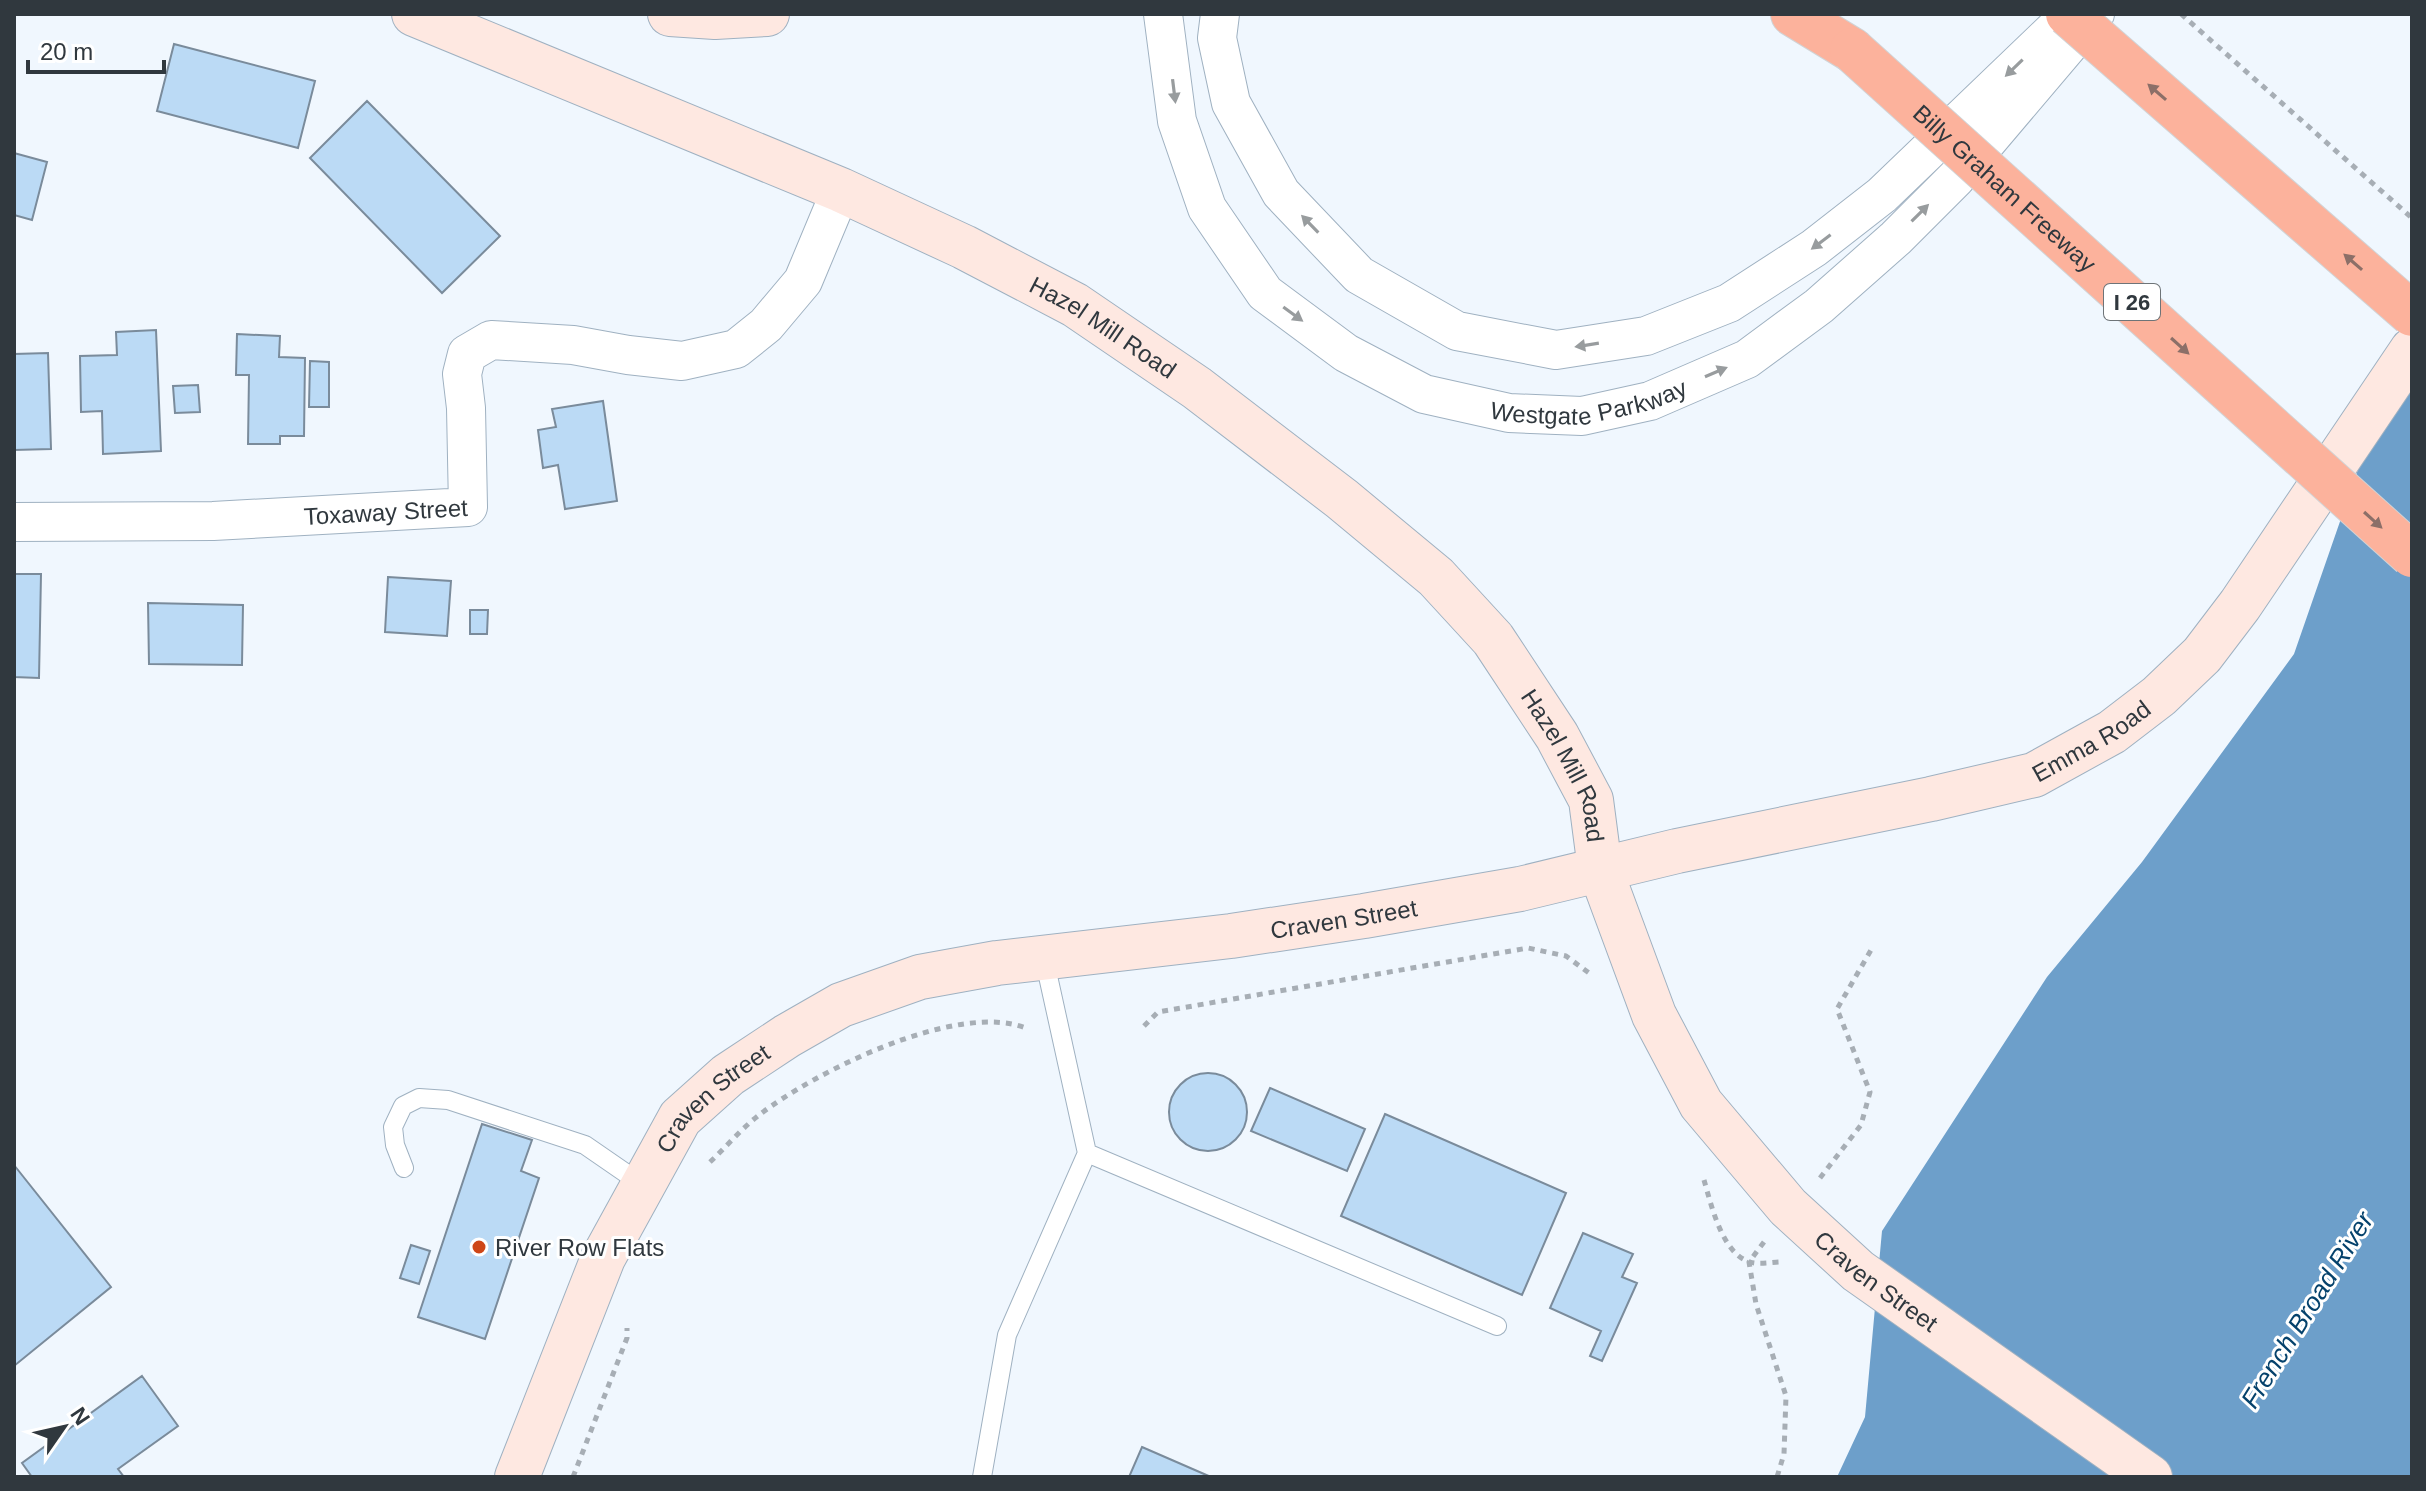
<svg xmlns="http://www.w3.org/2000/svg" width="2426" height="1491" font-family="Helvetica,sans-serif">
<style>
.water{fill:#6d9fca}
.building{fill:#bbdaf5;stroke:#7a8b9b;stroke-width:2}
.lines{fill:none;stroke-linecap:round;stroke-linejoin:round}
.lane-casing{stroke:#9fb1c1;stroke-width:20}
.street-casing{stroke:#9fb1c1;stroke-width:40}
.secondary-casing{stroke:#9fb1c1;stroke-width:46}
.highway-casing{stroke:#d1d3d5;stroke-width:46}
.path{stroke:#a7aeb5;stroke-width:5;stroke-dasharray:6 6;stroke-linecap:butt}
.lane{stroke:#fff;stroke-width:18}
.street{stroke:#fff;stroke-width:38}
.secondary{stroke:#fee8e1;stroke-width:44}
.highway{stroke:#fcb29c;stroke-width:44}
.highway-bridge-casing{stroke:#d1d3d5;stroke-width:46;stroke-linecap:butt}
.highway-bridge{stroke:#fcb29c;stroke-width:44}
.oneway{fill:#989c9e}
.oneway2{fill:#8c6f68}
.poi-dot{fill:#ce4617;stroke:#fff;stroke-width:3}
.labels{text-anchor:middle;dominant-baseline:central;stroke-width:6;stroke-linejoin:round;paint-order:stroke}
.shield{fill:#fff;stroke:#6e7478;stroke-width:2}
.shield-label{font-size:22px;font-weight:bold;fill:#30383e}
.street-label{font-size:24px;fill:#30383e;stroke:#fff}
.poi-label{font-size:24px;fill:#30383e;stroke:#fff;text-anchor:start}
.water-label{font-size:26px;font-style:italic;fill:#05426c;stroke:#fff}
</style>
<rect width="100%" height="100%" fill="#f0f7fe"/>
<path class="water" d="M2412,382V1477H1837L1865,1417L1882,1231L2047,977L2142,862L2294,654L2361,461Z"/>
<path class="building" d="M174,44L315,81L298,148L157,111Z
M367,101L500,236L442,293L310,158Z
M14,153L47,162L32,220L14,215Z
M156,330L161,451L103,454L102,411L81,412L80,356L117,355L116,332Z
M237,334L280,336L279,357L305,358L304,436H280V444H248L249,375H236Z
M48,353L51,449L14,450V354Z
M310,361L329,362V407H309Z
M198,385L200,412L175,413L173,386Z
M603,401L617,501L565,509L558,465L543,468L538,430L556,427L552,409Z
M14,574H41L39,678L14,677Z
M388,577L451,581L447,636L385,632Z
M148,603L243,605L242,665L149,664Z
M470,610H488L487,634H470Z
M1169 1112a39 39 0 1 1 78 0a39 39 0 1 1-78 0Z
M1270,1088L1365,1129L1347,1171L1251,1131Z
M1385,1114L1566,1193L1522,1295L1341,1216Z
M482,1124L532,1140L521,1171L539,1178L485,1339L418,1317Z
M14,1165L111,1287L14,1366Z
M1583,1233L1633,1254L1622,1277L1637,1283L1602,1361L1590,1356L1601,1331L1550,1308Z
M411,1245L430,1251L419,1284L400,1278Z
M142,1376L178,1426L118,1469L124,1477H32L22,1463Z
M1142,1447L1211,1477H1129Z"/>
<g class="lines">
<defs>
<path id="lane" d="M1087,1153L1497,1326
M404,1168L395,1145L393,1127L403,1106L419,1098L448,1100L585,1145L643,1185
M982,1477L1007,1335L1087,1153L1044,958"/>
<g id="street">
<path id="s1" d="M1163,14L1177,121L1207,208L1265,293L1346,353L1424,394L1509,413L1582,416L1650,401L1747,359L1819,306L1896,238L1956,178L2095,14"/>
<path d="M1220,14L1217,38L1231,103L1281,193L1359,275L1457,331L1556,350L1646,336L1729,303L1814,248L1882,195L2054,30"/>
<path id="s2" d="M14,522L213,521L468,507L466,408L462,374L467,354L491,340L573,345L628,355L682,361L736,349L766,325L803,281L841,190"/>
</g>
<g id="secondary">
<path id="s3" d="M414,14L841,190L964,247L1075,305L1197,388L1342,499L1436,577L1493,639L1557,736L1591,800L1600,869L1654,1015L1701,1104L1788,1207L1858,1271L2150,1477"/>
<path d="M670,14L715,17L767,14"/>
<path id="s4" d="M517,1477L603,1258L680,1118L728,1075L787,1036L841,1005L920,977L997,963L1231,936L1364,916L1520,889L1677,851L1931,799L2034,775L2112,732L2159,696L2202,655L2240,605L2412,350"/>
</g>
<path id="highway" d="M1793,14L1852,50"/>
</defs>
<use href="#lane" class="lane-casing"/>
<use href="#street" class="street-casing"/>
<use href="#secondary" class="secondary-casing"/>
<use href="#highway" class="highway-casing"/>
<path class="path" d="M2181,14L2412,218
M1144,1026L1158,1012L1528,948L1566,956L1589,973
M710,1162C726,1147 741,1129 759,1115C815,1072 956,1001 1026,1028
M1820,1178L1861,1125L1870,1092L1837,1009L1871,950
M1704,1180C1711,1204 1722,1254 1750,1262C1759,1265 1773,1262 1782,1262
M1764,1242L1749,1262L1756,1304L1786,1396L1784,1454L1777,1477
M573,1477L627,1338V1328"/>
<use href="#lane" class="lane"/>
<use href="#street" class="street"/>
<use href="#secondary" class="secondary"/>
<use href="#highway" class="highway"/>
<defs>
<g id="highway-bridge">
<path d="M2068,14L2412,314"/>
<path id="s5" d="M1852,50L2412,555"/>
</g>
</defs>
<use href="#highway-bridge" class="highway-bridge-casing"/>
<use href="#highway-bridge" class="highway-bridge"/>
</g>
<defs><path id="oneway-solid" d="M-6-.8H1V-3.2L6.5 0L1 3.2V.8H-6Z" transform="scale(2)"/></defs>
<g class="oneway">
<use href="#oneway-solid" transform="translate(2014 68) rotate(136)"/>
<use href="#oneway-solid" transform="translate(1174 91) rotate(83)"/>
<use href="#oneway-solid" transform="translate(1920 213) rotate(-45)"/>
<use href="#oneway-solid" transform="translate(1310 224) rotate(-134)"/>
<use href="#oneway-solid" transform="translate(1821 242) rotate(143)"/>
<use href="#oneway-solid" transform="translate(1293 314) rotate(36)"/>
<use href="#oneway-solid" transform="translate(1587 345) rotate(171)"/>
<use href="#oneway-solid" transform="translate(1716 372) rotate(-23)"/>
</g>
<g class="oneway2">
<use href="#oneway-solid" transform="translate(2157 92) rotate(-139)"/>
<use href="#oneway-solid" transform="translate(2353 262) rotate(-139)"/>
<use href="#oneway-solid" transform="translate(2180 346) rotate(42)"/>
<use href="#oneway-solid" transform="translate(2373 520) rotate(42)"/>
</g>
<circle class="poi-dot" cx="479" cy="1247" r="8"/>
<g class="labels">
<rect class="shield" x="2104" y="284" width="56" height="36" rx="6"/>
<g class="shield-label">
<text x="2132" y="302">I 26</text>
</g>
<g class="street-label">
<text stroke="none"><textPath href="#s5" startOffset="206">Billy Graham Freeway</textPath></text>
<text stroke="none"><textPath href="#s3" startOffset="758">Hazel Mill Road</textPath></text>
<text stroke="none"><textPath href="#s1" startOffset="660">Westgate Parkway</textPath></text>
<text stroke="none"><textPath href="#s2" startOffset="372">Toxaway Street</textPath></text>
<text stroke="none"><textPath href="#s4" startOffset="1876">Emma Road</textPath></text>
<text stroke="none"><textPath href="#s3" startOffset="1406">Hazel Mill Road</textPath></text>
<text stroke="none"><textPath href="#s4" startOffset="1104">Craven Street</textPath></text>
<text stroke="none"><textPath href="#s4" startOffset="432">Craven Street</textPath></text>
<text stroke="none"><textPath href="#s3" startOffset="2024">Craven Street</textPath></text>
</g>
<g class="poi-label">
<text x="495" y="1247">River Row Flats</text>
</g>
<g class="water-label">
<text transform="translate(2307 1310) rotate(-58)">French Broad River</text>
</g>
</g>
<rect width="2426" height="1491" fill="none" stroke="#30383e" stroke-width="32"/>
<g transform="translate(64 1427) rotate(56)" stroke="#ffffff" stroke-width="6" paint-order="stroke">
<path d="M0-6L14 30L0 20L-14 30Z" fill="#30383e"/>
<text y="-12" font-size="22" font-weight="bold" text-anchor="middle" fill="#30383e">N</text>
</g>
<path d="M28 60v12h136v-12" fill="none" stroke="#30383e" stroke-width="4"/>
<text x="40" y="60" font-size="24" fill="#30383e" stroke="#ffffff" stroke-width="6" paint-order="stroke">20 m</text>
</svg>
